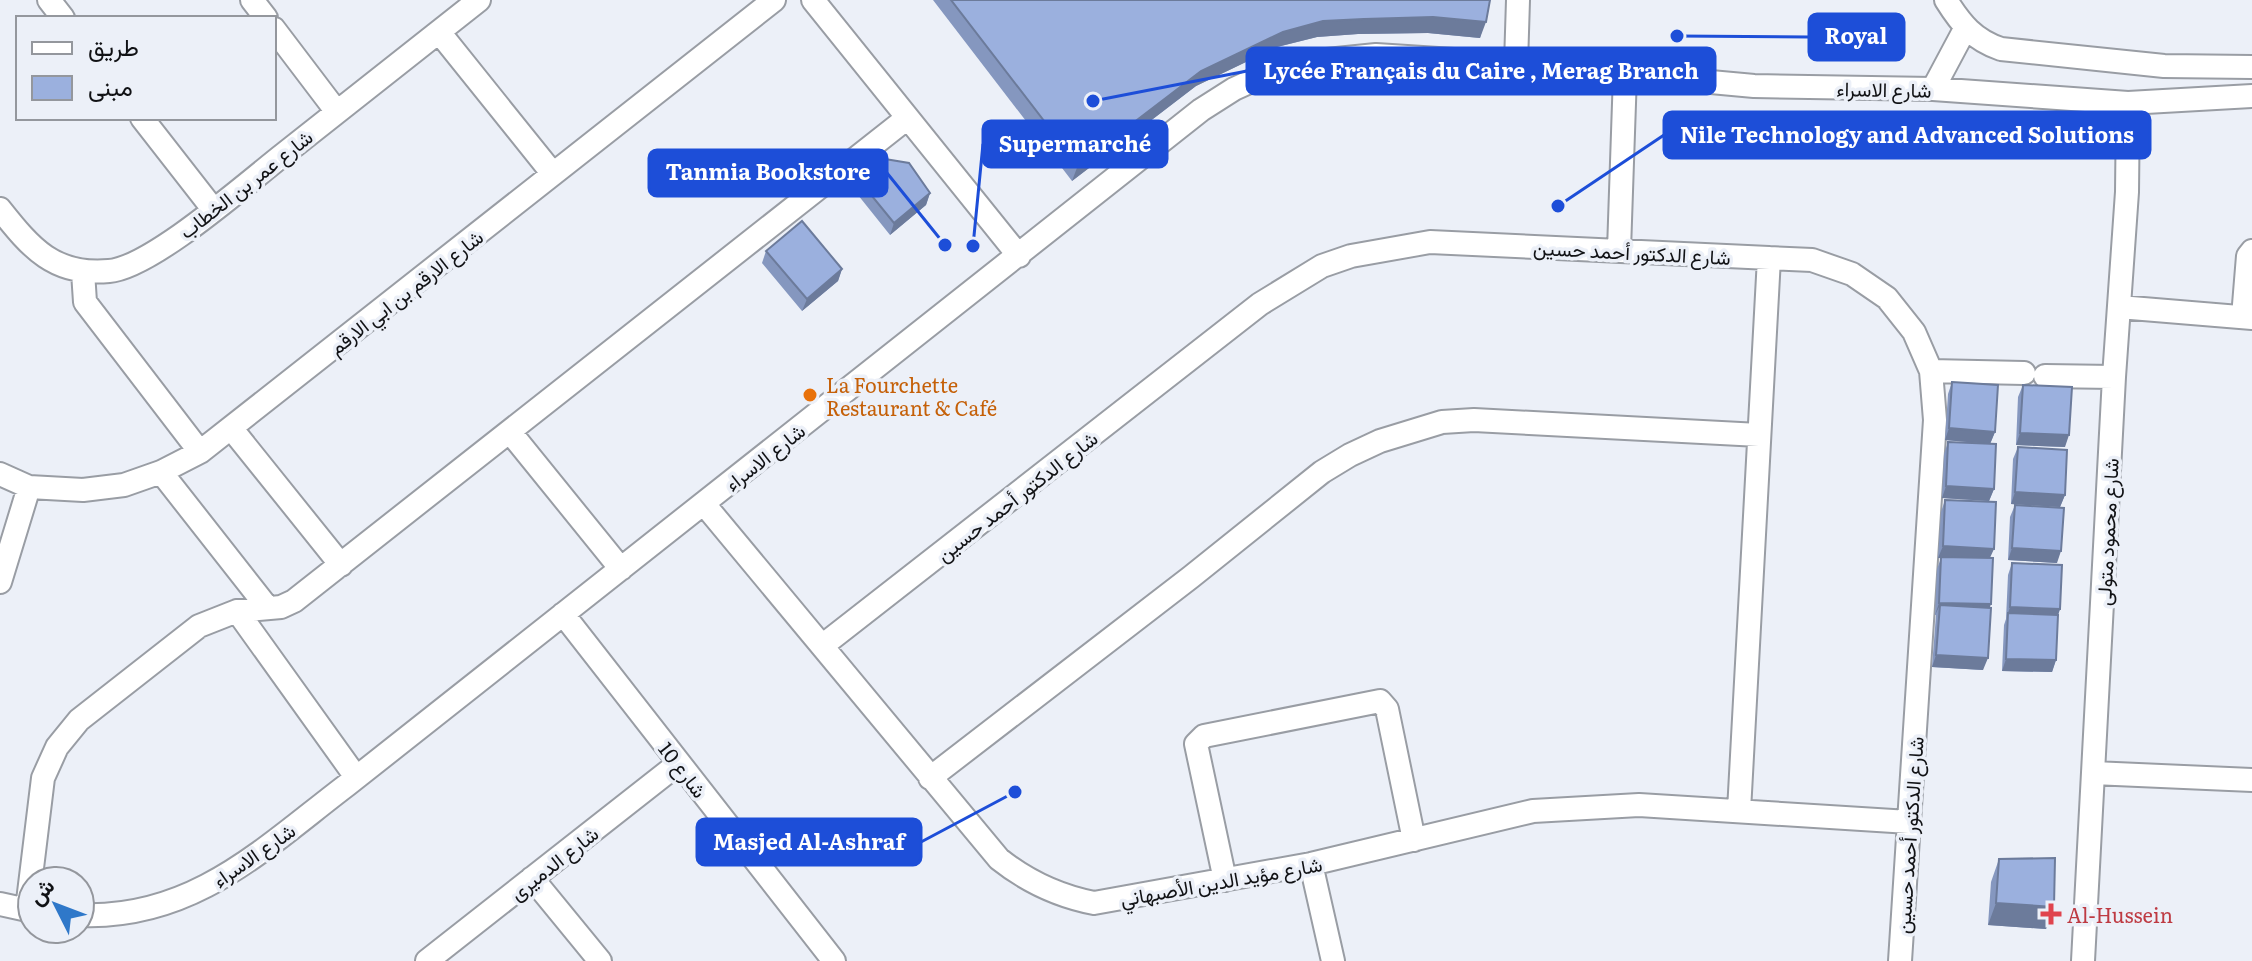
<svg xmlns="http://www.w3.org/2000/svg" width="2252" height="961" font-family="Literata,Vazirmatn,serif">
<style>
.lines{fill:none;stroke-linecap:round;stroke-linejoin:round}
.minor-casing{stroke:#999da4;stroke-width:26}
.minor{stroke:#fff;stroke-width:22}
.wall{fill:#8597bf}
.shaded-wall{fill:#6c7b9b}
.building{fill:#9bb0de;stroke:#6c7b9b;stroke-width:2}
.food-dot{fill:#e8710a;stroke:#ecf0f8;stroke-width:3}
.health-dot{fill:#e0444e;stroke:#ecf0f8;stroke-width:3}
.labels{text-anchor:middle;dominant-baseline:central;stroke-width:7;stroke-linejoin:round;paint-order:stroke}
.street-label{font-size:20px;fill:#111215;stroke:#ecf0f8}
.food-label{font-size:20px;fill:#c56008;stroke:#ecf0f8;text-anchor:start}
.health-label{font-size:20px;fill:#be3a42;stroke:#ecf0f8;text-anchor:start}
.leader{fill:none;stroke:#1d4ed8;stroke-width:3}
.callout-dot{fill:#1d4ed8;stroke:#ecf0f8;stroke-width:3}
.callout{fill:#1d4ed8;stroke:#1d4ed8;stroke-width:3}
.callout-label{font-size:22px;text-anchor:middle;font-weight:bold;fill:#fff}
</style>
<rect width="100%" height="100%" fill="#ecf0f8"/>
<g class="lines">
<defs>
<path id="minor" d="M49,0L63,18
M252,0L266,18
M813,0L1019,256
M1946,0C1961,24 1974,40 2001,49L2164,66L2252,67
M274,29L337,112
M439,32L553,174
M1516,64L1518,0
M1933,89L1965,29
M142,118L213,209
M0,209C31,248 54,276 109,271C151,268 248,182 284,154C349,102 414,51 479,0
M1619,250L1625,74
M83,272L85,302L200,452
M2119,307L2252,318
M2243,317L2248,256L2252,251
M1931,371L2024,373
M2045,376L2114,377
M231,428L341,565
M510,432L621,569
M161,472L267,607
M0,474L29,487L83,490L124,485L161,472L200,452L774,0
M704,504L999,859C1028,882 1058,896 1094,903L1311,864L1533,811L1639,805L1909,822
M0,582L29,487
M237,611L356,777
M563,614L834,961
M822,646L1260,304L1322,266L1351,256L1430,242L1812,260L1852,274L1887,298L1914,332L1931,371L1935,420L1900,961
M2093,773L2252,780
M930,778L1191,577L1322,472L1350,455L1380,441L1442,422L1474,420L1759,435
M1739,811L1769,258
M1311,864L1333,961
M532,878L600,961
M1225,880L1196,744L1204,736L1380,701L1387,709L1414,840
M0,904L32,911
M27,909L43,778L57,747L79,720L199,626L237,611L281,607L294,601L906,119
M80,915C193,920 264,848 347,785L1201,110L1234,89L1269,73L1307,62L1376,55L1516,64L1754,86L1933,89L2128,103L2252,96
M427,961L679,763
M2083,961L2114,377L2127,192L2128,103"/>
</defs>
<use href="#minor" class="minor-casing"/>
<use href="#minor" class="minor"/>
</g>
<path class="wall" d="M933,0H1490L1480,38L1428,33L1358,34L1317,37L1277,47L1196,86L1072,181Z
M858,179L930,193L926,205L890,235L854,190Z
M766,251L842,269L838,281L802,311L762,263Z
M1952,382L1995,432L1990,444L1945,440L1948,394Z
M2023,385L2065,447L2016,445L2018,397Z
M1948,442L1994,489L1989,501L1942,498L1944,454Z
M2018,447L2065,495L2060,507L2011,504L2013,459Z
M1945,500L1990,558V608L1983,670L1932,667L1936,615H1935L1937,569L1941,558H1938L1941,512Z
M2015,505L2057,563L2008,560L2010,517Z
M2012,563L2060,609L2058,615L2056,660L2052,672L2002,671L2004,625L2006,619L2008,575Z
M1999,859L2054,907L2046,929L1988,925L1991,882Z"/>
<path class="shaded-wall" d="M1433,17L1486,22L1480,38L1428,33L1358,34L1317,37L1277,47L1196,86L1072,181L1078,165L1201,71L1283,32L1323,21L1364,19Z
M930,193L926,205L890,235L894,223Z
M842,269L838,281L802,311L807,299Z
M1949,428L1995,432L1990,444L1945,440Z
M2020,433L2069,435L2065,447L2016,445Z
M1946,486L1994,489L1989,501L1942,498Z
M2015,492L2065,495L2060,507L2011,504Z
M1943,546L1994,549L1989,560L1938,558Z
M2012,548L2061,551L2057,563L2008,560Z
M1939,603L1991,604L1987,616L1940,605L1935,615Z
M2010,607L2060,609L2056,621L2008,613L2006,619Z
M1936,655L1988,658L1983,670L1932,667Z
M2006,659L2056,660L2052,672L2002,671Z
M1996,903L2054,907L2046,929L1988,925Z"/>
<path class="building" d="M951,0H1490L1486,22L1433,17L1364,19L1323,21L1283,32L1201,71L1078,165Z
M885,159L909,163L930,193L894,223L858,179Z
M802,221L842,269L807,299L766,251Z
M1952,382L1998,385L1995,432L1949,428Z
M2023,385L2072,387L2069,435L2020,433Z
M1948,442L1996,444L1994,489L1946,486Z
M2018,447L2067,450L2065,495L2015,492Z
M1945,500L1996,502L1994,549L1943,546Z
M2015,505L2064,508L2061,551L2012,548Z
M1941,557L1993,558L1991,604L1939,603Z
M2012,563L2062,565L2060,609L2010,607Z
M1940,605L1991,608L1988,658L1936,655Z
M2008,613L2058,615L2056,660L2006,659Z
M2055,858L2054,907L1996,903L1999,859Z"/>
<circle class="food-dot" cx="810" cy="395" r="8"/>
<path class="health-dot" d="M2047 902h8v8h8v8h-8v8h-8v-8h-8v-8h8z"/>
<g class="labels">
<g class="street-label">
<text transform="translate(1884 88) rotate(1)">شارع الاسراء</text>
<text transform="translate(245 183) rotate(-38)">شارع عمر بن الخطاب</text>
<text transform="translate(1632 251) rotate(3)">شارع الدكتور أحمد حسين</text>
<text transform="translate(405 291) rotate(-38)">شارع الارقم بن ابي الارقم</text>
<text transform="translate(764 456) rotate(-38)">شارع الاسراء</text>
<text transform="translate(1016 495) rotate(-38)">شارع الدكتور أحمد حسين</text>
<text transform="translate(2106 532) rotate(-87)">شارع محمود متولى</text>
<text transform="translate(684 769) rotate(52)">شارع 10</text>
<text transform="translate(1908 835) rotate(-86)">شارع الدكتور أحمد حسين</text>
<text transform="translate(253 854) rotate(-35)">شارع الاسراء</text>
<text transform="translate(553 862) rotate(-38)">شارع الدميرى</text>
<text transform="translate(1221 880) rotate(-10)">شارع مؤيد الدين الأصبهاني</text>
</g>
<g class="food-label">
<text x="826" y="384">La Fourchette<tspan x="826" dy="23">Restaurant &amp; Café</tspan></text>
</g>
<g class="health-label">
<text x="2067" y="914">Al-Hussein</text>
</g>
</g>
<path class="leader" d="M1677 36L1809 37M1093 101L1247 71M1558 206L1664 135M973 246L983 144M945 245L887 173M1015 792L921 842"/>
<g class="callout-dot">
<circle cx="1677" cy="36" r="8"/>
<circle cx="1093" cy="101" r="8"/>
<circle cx="1558" cy="206" r="8"/>
<circle cx="973" cy="246" r="8"/>
<circle cx="945" cy="245" r="8"/>
<circle cx="1015" cy="792" r="8"/>
</g>
<g class="callout">
<rect x="1809" y="14" width="95" height="46" rx="8"/>
<rect x="1247" y="48" width="468" height="46" rx="8"/>
<rect x="1664" y="112" width="486" height="46" rx="8"/>
<rect x="983" y="121" width="184" height="46" rx="8"/>
<rect x="649" y="150" width="238" height="46" rx="8"/>
<rect x="697" y="819" width="224" height="46" rx="8"/>
</g>
<g class="callout-label">
<text x="1856" y="44">Royal</text>
<text x="1481" y="79">Lycée Français du Caire , Merag Branch</text>
<text x="1907" y="143">Nile Technology and Advanced Solutions</text>
<text x="1075" y="152">Supermarché</text>
<text x="768" y="180">Tanmia Bookstore</text>
<text x="809" y="850">Masjed Al-Ashraf</text>
</g>
<rect x="16" y="16" width="260" height="104" fill="#ecf0f8" stroke="#94979d" stroke-width="2"/>
<rect x="32" y="42" width="40" height="12" fill="#ffffff" stroke="#94979d" stroke-width="2"/>
<text x="88" y="56" font-size="24" fill="#111215">طريق</text>
<rect x="32" y="76" width="40" height="24" fill="#9bb0de" stroke="#94979d" stroke-width="2"/>
<text x="88" y="96" font-size="24" fill="#111215">مبنى</text>
<g transform="translate(56 905) rotate(312)"><circle r="38" fill="#ecf0f8" stroke="#94979d" stroke-width="2"/>
<path d="M0-6L14 30L0 20L-14 30Z" fill="#2f78c9"/>
<text y="-12" font-size="22" font-weight="bold" text-anchor="middle" fill="#111215">ش</text>
</g>
</svg>
